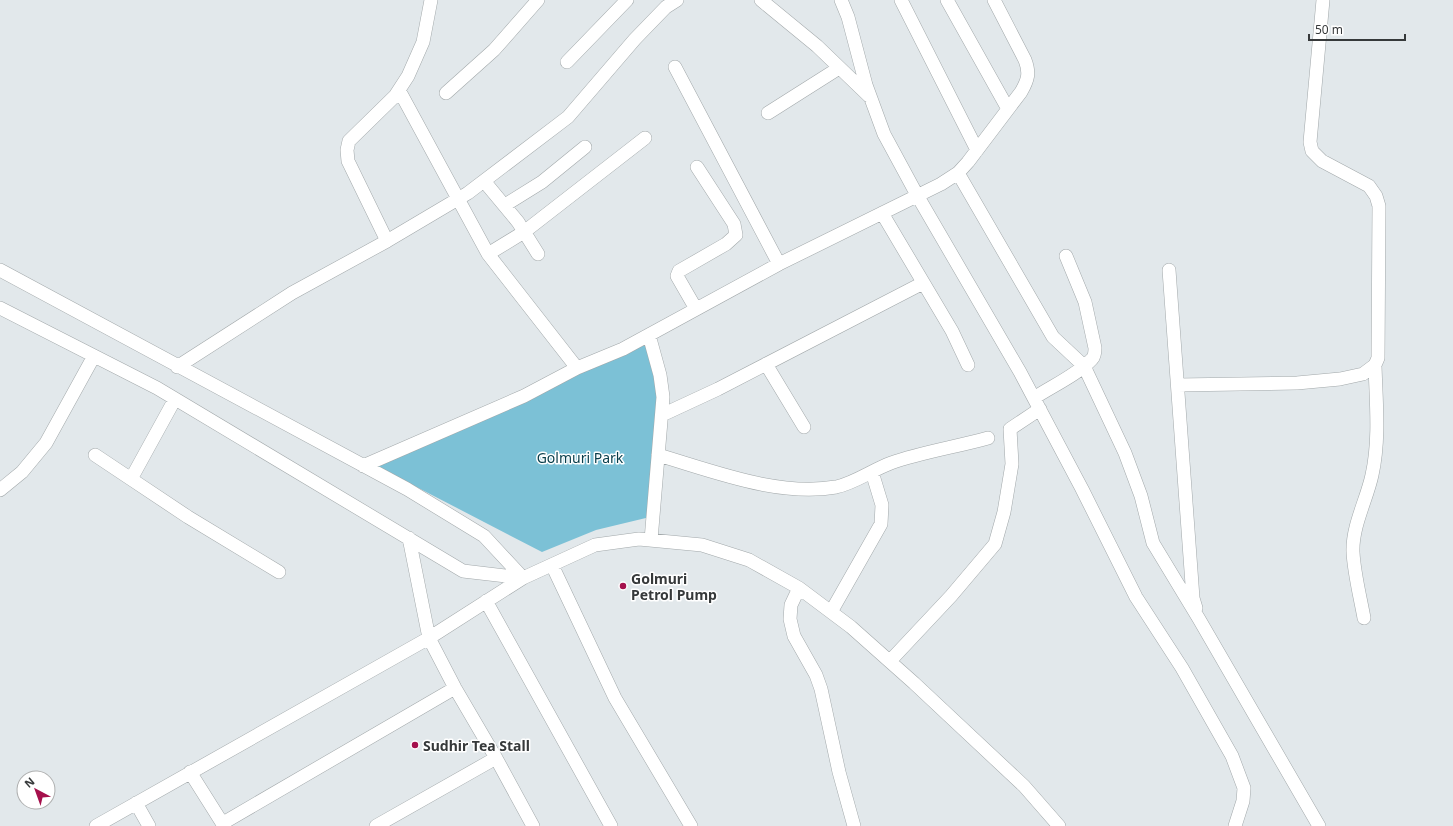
<svg xmlns="http://www.w3.org/2000/svg" width="1453" height="826" font-family="'Noto Sans',sans-serif">
<style>
.green{fill:#7cc1d6}
.lines{fill:none;stroke-linecap:round;stroke-linejoin:round}
.minor-casing{stroke:#a2a8aa;stroke-width:14}
.minor{stroke:#fff;stroke-width:13}
.poi-dot{fill:#a5104c;stroke:#fff;stroke-width:1.5}
.labels{text-anchor:middle;dominant-baseline:central;stroke-width:3;stroke-linejoin:round;paint-order:stroke}
.park-label{font-size:14px;fill:#073d4a;stroke:#fff}
.poi-label{font-size:14px;font-weight:bold;fill:#36393a;stroke:#fff;text-anchor:start}
</style>
<rect width="100%" height="100%" fill="#e2e8eb"/>
<path class="green" d="M647,345L659,398L650,517L596,530L542,552L374,465L504,411L630,349Z"/>
<g class="lines">
<defs>
<path id="minor" d="M761,0L817,46L869,96
M841,0L848,17L866,85L884,134L917,195L1020,372L1082,489L1136,597L1182,668L1232,756L1244,788L1243,801L1235,826
M901,0L977,150
M947,0L1008,109
M567,62L627,0
M675,67L779,264
M399,90L488,254L577,368
M446,93L494,50L538,0
M768,113L839,68
M958,173L1053,337L1084,366L1125,453L1141,496L1153,543L1199,619L1319,826
M484,181L518,222L538,254
M505,205L542,182L585,147
M882,213L952,331L968,365
M387,241L348,161L347,150L349,141L395,96L408,76L423,42L431,0
M488,254L524,232L645,138
M0,270L407,489L484,536L523,578
M1169,270L1193,598L1196,608
M0,308L157,388L463,571L523,578
M696,309L677,276L679,271L726,244L736,235L734,224L697,167
M649,335L660,375L663,397L651,540
M766,364L804,427
M177,367L292,293L387,241L468,193L568,117L635,39L666,7L677,0
M1178,385L1297,383L1340,379L1363,374L1375,365L1378,358L1379,206L1376,196L1369,186L1322,161L1312,151L1310,142L1323,0
M1034,398C1052,386 1077,375 1092,359C1095,356 1095,352 1095,348L1085,302L1066,256
M175,399L131,479L188,517L279,572
M662,415L718,389L923,283
M95,455L131,479
M658,455C713,471 778,497 836,487C855,483 872,470 891,463C922,452 956,447 988,438
M363,466L524,396L577,368L623,349L779,264L941,184L958,173L968,162L1021,92C1028,80 1030,73 1025,60L994,0
M0,490L22,472L46,443L94,356
M409,538L429,638L455,688L496,758L533,826
M552,565L615,698L691,826
M799,588L791,605L790,619L794,636L816,675L821,689L839,772L854,826
M486,601L611,826
M831,612L881,524L882,505L872,472
M1364,618C1360,596 1354,573 1353,552C1352,526 1367,499 1372,475C1380,439 1376,401 1375,365
M890,661L951,596L995,544L1004,512L1012,464L1010,429L1040,409
M190,772L224,826
M136,803L149,826
M223,823L455,688
M96,826L429,638L523,578L595,545L639,539L702,545L749,560L799,588L851,627L914,683L1024,786L1059,826
M376,826L496,758"/>
</defs>
<use href="#minor" class="minor-casing"/>
<use href="#minor" class="minor"/>
</g>
<g class="poi-dot">
<circle cx="623" cy="586" r="4"/>
<circle cx="415" cy="745" r="4"/>
</g>
<g class="labels">
<g class="park-label">
<text x="580" y="457">Golmuri Park</text>
</g>
<g class="poi-label">
<text x="631" y="578">Golmuri<tspan x="631" dy="16">Petrol Pump</tspan></text>
<text x="423" y="745">Sudhir Tea Stall</text>
</g>
</g>
<g transform="translate(36 790) rotate(319)"><circle r="19" fill="#ffffff" stroke="#afb0b0"/>
<path d="M0-3L7 15L0 10L-7 15Z" fill="#a5104c"/>
<text y="-6" font-size="11" font-weight="bold" text-anchor="middle" fill="#36393a">N</text>
</g>
<path d="M1309 34v6h96v-6" fill="none" stroke="#36393a" stroke-width="2"/>
<text x="1315" y="34" font-size="12" fill="#36393a" stroke="#ffffff" stroke-width="3" paint-order="stroke">50 m</text>
</svg>
